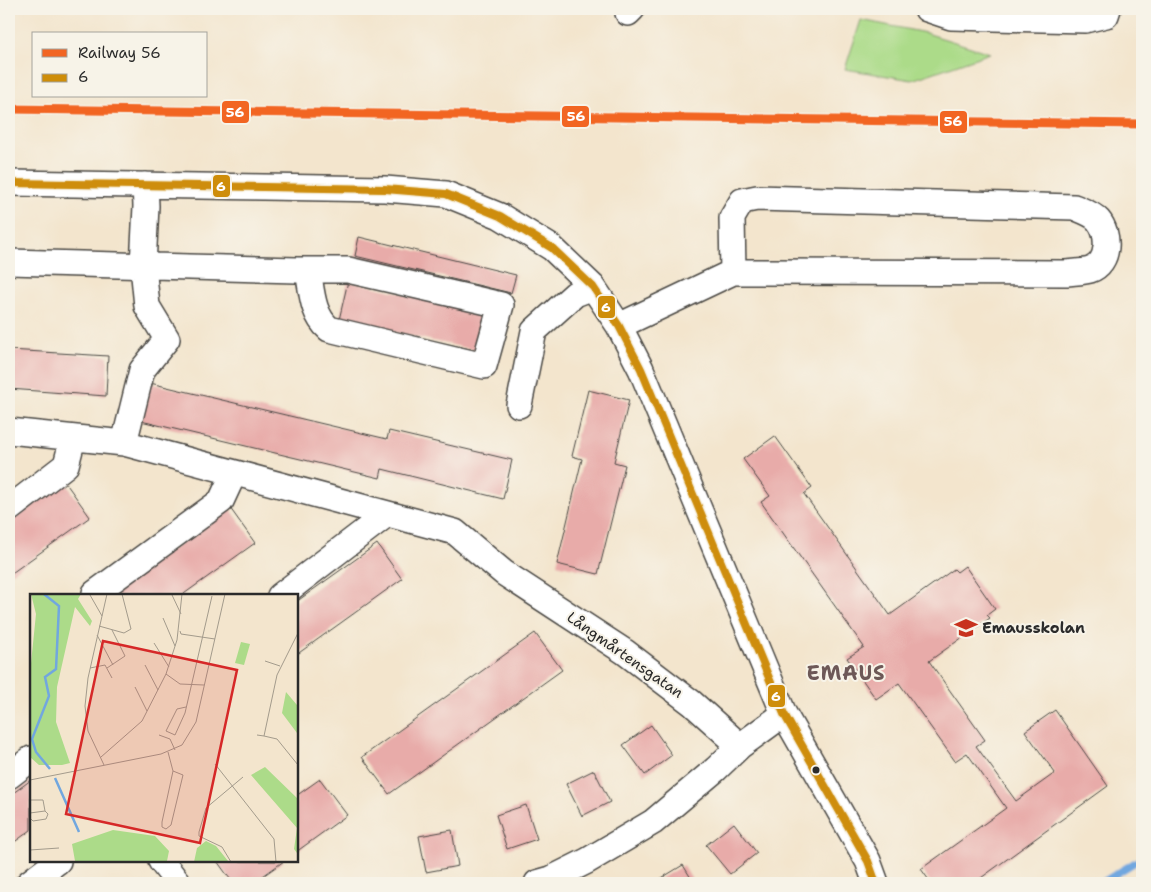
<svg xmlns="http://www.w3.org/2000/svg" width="1151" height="892" font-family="'Shantell Sans',sans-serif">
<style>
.green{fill:#acdb89;stroke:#6c835a}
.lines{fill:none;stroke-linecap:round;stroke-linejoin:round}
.stream{stroke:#71a7df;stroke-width:7}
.building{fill:#e8aba9}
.minor-casing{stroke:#494743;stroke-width:28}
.minor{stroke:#fff;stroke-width:25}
.bus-1-casing{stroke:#f7f3e8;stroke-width:11}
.bus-1{stroke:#ce8d09;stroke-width:8}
.rail-1-casing{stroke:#f7f3e8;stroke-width:12}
.rail-1{stroke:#f26522;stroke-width:9}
.bus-dot{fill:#2b2b2b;stroke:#f7f3e8;stroke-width:2}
.labels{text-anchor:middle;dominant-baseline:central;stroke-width:4;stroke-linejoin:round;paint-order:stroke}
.poi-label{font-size:15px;font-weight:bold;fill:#2b2b2b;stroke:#f7f3e8;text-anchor:start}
.street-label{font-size:15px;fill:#2b2b2b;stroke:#f7f3e8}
.district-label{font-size:20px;font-weight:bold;letter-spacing:1px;fill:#6d5857;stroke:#f7f3e8}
.inset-river{fill:none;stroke:#71a7df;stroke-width:2.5}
.inset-road{fill:none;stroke:#a39b8c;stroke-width:1}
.view{fill:#d62828;fill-opacity:0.15;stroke:#d62828;stroke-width:2.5}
.inset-edge{fill:none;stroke:#2b2b2b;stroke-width:2.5}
.line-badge{stroke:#f7f3e8;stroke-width:2}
.badge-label{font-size:14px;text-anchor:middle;font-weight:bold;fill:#fff}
</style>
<rect width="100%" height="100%" fill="#f7f3e8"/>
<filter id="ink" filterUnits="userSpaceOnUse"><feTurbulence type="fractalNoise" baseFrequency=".02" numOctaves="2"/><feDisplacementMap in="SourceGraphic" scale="10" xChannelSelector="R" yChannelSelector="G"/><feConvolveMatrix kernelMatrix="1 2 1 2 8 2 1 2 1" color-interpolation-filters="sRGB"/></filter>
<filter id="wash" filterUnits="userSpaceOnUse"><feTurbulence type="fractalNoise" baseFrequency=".0096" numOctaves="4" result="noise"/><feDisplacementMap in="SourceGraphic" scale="20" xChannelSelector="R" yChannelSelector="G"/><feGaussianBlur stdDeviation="1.12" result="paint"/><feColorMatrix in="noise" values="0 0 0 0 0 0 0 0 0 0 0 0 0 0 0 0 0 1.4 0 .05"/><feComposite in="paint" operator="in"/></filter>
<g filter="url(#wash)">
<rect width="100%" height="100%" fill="#f3e5cd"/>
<path class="green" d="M861,20L926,33L990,53L912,80L845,69Z"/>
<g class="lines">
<path class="stream" d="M1101,883L1142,858"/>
</g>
<g id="blocks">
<path class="building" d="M359,237L516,275L511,293L355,256Z
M348,281L487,312L479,351L339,320Z
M9,350L108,356L106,396L9,389Z
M150,383L387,439L389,431L512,460L503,499L382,469L380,478L141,421Z
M588,390L629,400L614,462L625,465L598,574L557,564L582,459L572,456Z
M775,436L812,488L804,494L890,615L954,569L957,572L965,566L995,609L987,615L990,618L929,661L985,740L976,746L1016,801L1055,773L1025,731L1055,710L1108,786L974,883H931L921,869L1006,808L967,753L955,761L899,683L876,699L847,658L864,647L761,502L770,496L743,459Z
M65,482L90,517L9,575V523Z
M230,508L255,543L181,596H116L113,592Z
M377,544L402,579L296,655V602Z
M535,633L562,670L389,794L362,757Z
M651,725L672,755L645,775L623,745Z
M594,770L610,802L582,816L566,784Z
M320,779L347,815L296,852V796Z
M31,780V830L9,846V796Z
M526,805L537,839L507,849L496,815Z
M734,823L757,853L730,874L706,845Z
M452,830L458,866L426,872L419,836Z
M217,861H284L253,883H233Z
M683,865L694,883H656L655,882Z"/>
</g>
</g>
<g filter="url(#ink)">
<use href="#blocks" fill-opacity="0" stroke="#494743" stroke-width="1"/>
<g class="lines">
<defs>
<path id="minor" d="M927,9L951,17L1085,20L1106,15L1108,9
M628,13L632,9
M9,183L385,189L446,194L500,216L552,248L593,287L619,326L641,369L784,714L868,861L876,883
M9,262L297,270H348L501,305L484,366L329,329C312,314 312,292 308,270
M619,326L733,272L732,218L742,201L757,198L1074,207C1081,210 1093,214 1098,220C1110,234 1110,263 1090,270C1083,272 1074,272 1066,273L733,272
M519,405L534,331L575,294L593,287
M9,431L124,443L455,532L504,573L625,652L692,703L740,746
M124,443L142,370L167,339L147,306L143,266L146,206L145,185
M9,509L66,465L73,438
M95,593L221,501L234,473
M280,596L387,514
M9,776L31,759
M161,861L178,883
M29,883L58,861
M537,883L551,879L587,861L653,822L716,769L740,746L784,714"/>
</defs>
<use href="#minor" class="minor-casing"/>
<use href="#minor" class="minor"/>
<defs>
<path id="bus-1" d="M9,183L385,189L446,194L500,216L552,248L593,287L619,326L641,369L784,714L868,861L876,883"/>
</defs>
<use href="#bus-1" class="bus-1-casing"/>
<use href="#bus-1" class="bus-1"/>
<defs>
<path id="rail-1" d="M9,109L1142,124"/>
</defs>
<use href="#rail-1" class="rail-1-casing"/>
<use href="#rail-1" class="rail-1"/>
</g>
</g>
<defs>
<symbol id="school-bare" viewBox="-9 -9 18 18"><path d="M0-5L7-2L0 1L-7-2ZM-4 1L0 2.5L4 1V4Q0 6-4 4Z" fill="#c8321e" stroke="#f7f3e8" stroke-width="2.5" paint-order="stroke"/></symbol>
</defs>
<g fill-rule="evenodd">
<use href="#school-bare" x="950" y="612" width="32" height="32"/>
</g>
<circle class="bus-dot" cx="816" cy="770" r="4.5"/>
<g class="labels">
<g class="poi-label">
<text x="982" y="628">Emausskolan</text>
</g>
<g class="street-label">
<text transform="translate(625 655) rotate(35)">Långmårtensgatan</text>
</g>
<g class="district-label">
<text x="846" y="673">EMAUS</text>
</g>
</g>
<g transform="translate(30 594)">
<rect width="268" height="268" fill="#f3e5cd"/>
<path d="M1,0H51L48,5L62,27L60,32L45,13L27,93L26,128L40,169L32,171H9L0,163V79L6,20ZM211,48L220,50L214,71L205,69ZM256,98L267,111V139L252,119ZM235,173L267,204V259L264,255L267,234L221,181ZM83,236L125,242L139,257L137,267H45L42,250ZM176,247L186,252L198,267L164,268L167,254Z" fill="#acdb89"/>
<path class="inset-river" d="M14,0L29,12L26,75L15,83L19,102L2,145L6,158L20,175M25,184L49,238"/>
<path class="inset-road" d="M60,1L72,22M142,1L151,20M133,24L145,52M69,32L94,39L101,35L92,0M150,37L151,40L185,45M67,41L83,71M124,49L139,73M235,67L250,72M115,71L128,96M60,74L75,71L82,84M77,74L95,62L82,36M136,80L150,90L174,91M105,93L117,117M156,113L147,115L136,137L145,141L155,119L182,2M129,141L140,145L145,156M227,141L234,142L247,81L268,39M234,142L247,145L268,171M138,158L143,177L153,181L141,231L136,235L132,233V228L143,177M71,163L112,127L136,80L147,46L152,0M185,170L244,245L246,268M74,171L58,137L55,112L58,84L77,0M0,186L131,160L152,151L166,128L195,0M0,206H13L15,217M0,219L15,217L18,220L16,225L3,227L0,224M0,256L29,254M201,268L192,253L169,242V238L176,214L213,183"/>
<path class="view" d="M73,47L207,76L170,249L36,220Z"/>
<rect width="268" height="268" class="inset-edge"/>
</g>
<g class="line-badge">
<rect x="221" y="100" width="29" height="24" rx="5" fill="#f26522"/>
<rect x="561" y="105" width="29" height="23" rx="5" fill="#f26522"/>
<rect x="939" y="110" width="29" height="24" rx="5" fill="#f26522"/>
<rect x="212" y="174" width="19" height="24" rx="5" fill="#ce8d09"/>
<rect x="597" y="295" width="19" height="24" rx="5" fill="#ce8d09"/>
<rect x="767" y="684" width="19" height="24" rx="5" fill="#ce8d09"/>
</g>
<g class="badge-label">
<text x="235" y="117">56</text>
<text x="576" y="121">56</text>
<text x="953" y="126">56</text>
<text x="221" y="191">6</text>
<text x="606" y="312">6</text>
<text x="776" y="701">6</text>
</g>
<rect width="1151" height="892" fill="none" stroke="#f7f3e8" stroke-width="30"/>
<rect x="32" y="32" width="175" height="65" fill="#f7f3e8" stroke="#a5a39c"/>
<rect x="42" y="49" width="25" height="8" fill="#f26522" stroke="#a5a39c"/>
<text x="78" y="58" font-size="15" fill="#2b2b2b">Railway 56</text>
<rect x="42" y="74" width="25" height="8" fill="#ce8d09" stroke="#a5a39c"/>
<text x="78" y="82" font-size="15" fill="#2b2b2b">6</text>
</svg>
